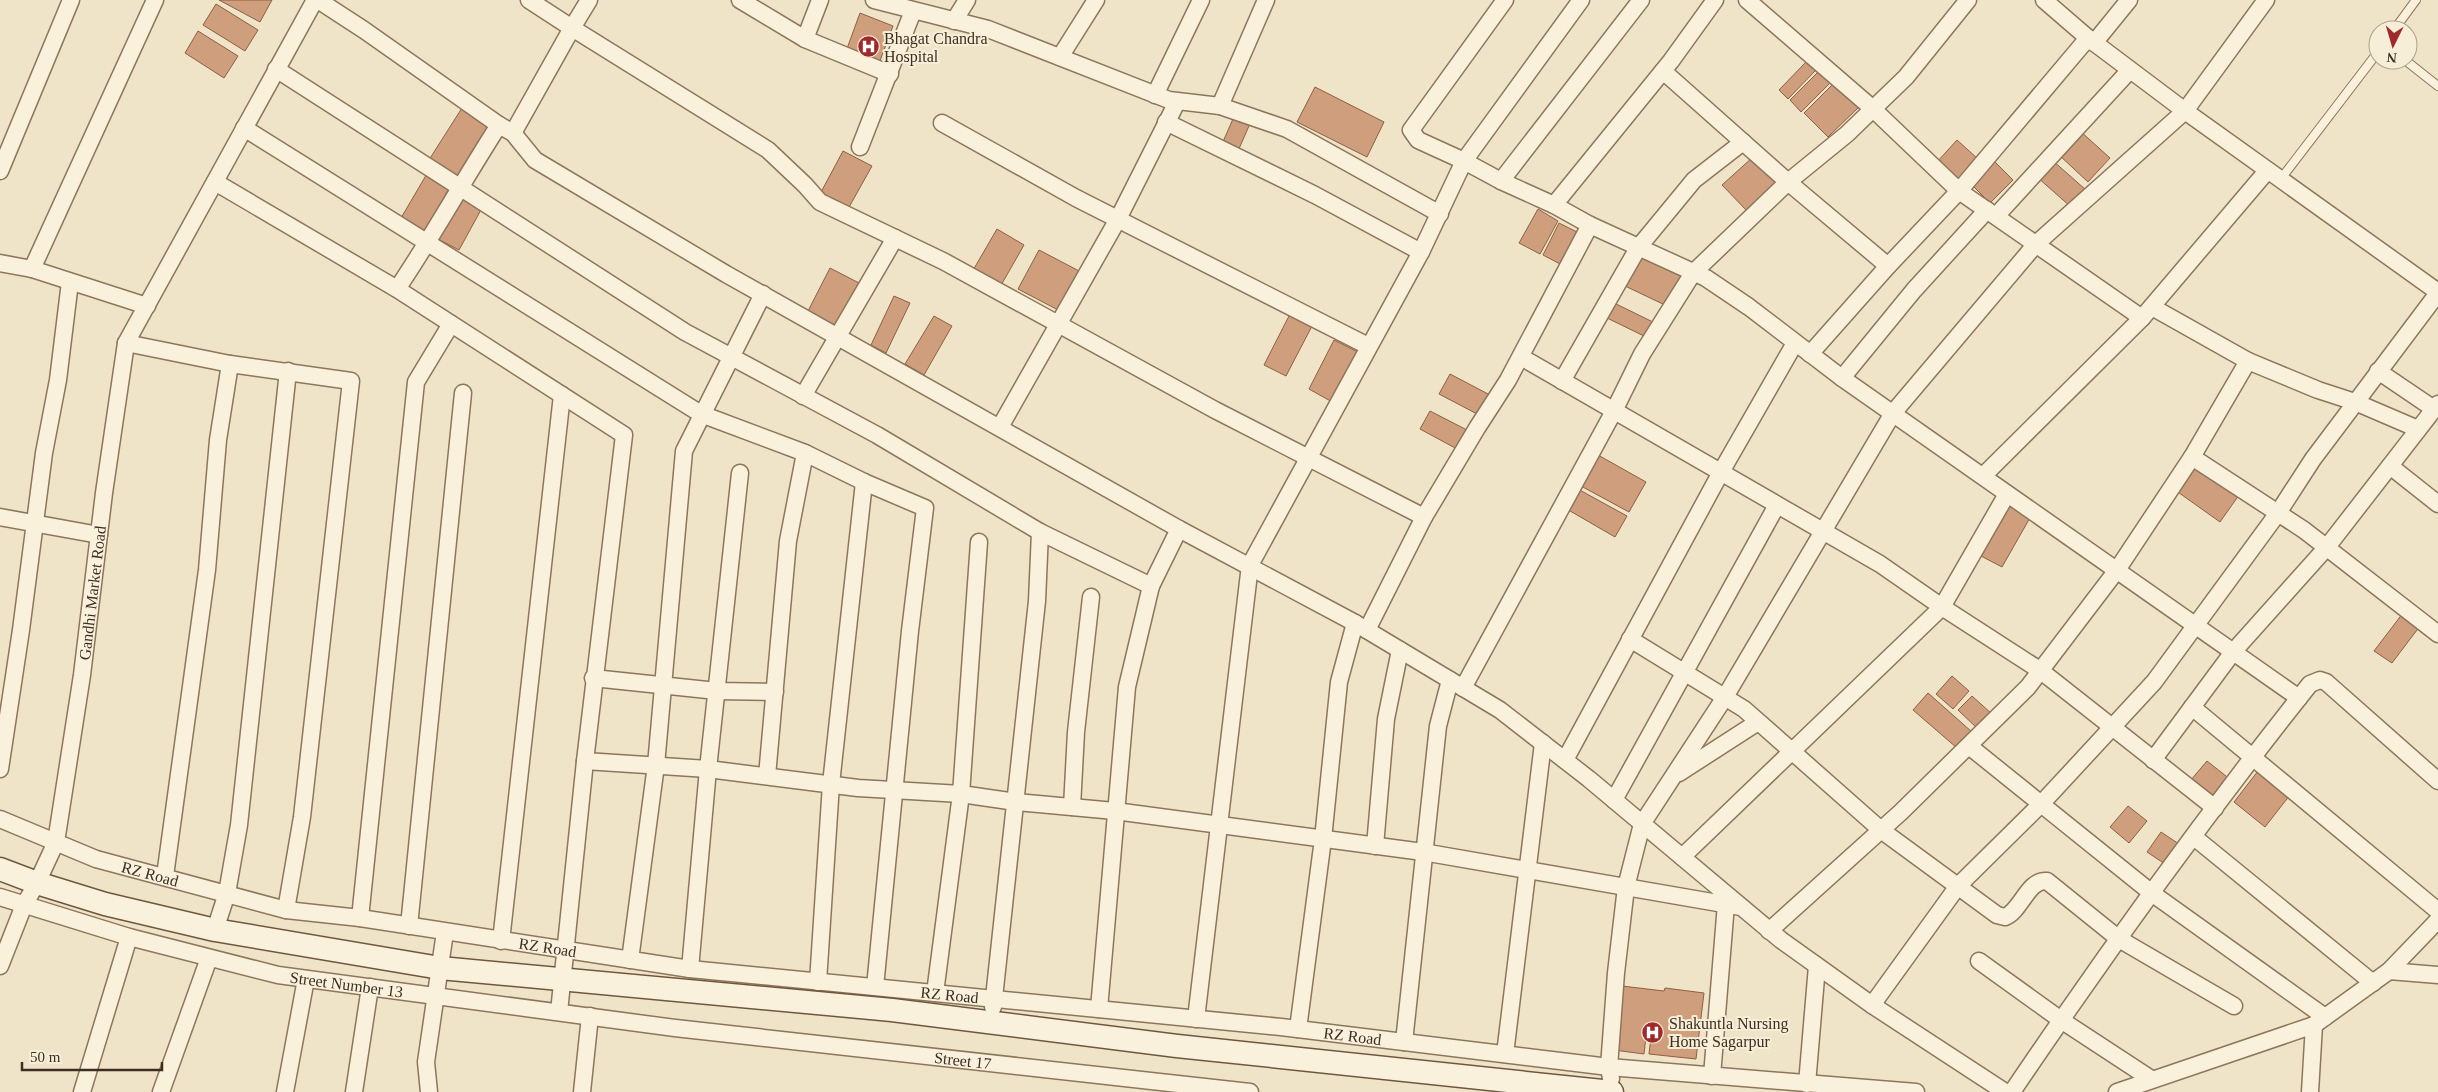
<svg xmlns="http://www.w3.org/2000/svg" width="2438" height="1092" font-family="'Times New Roman',serif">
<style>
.building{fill:#cf9f7d;stroke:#8d5f41}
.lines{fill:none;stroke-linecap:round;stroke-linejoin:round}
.lane-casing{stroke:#8d765c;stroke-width:10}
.street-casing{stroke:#8d765c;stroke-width:19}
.secondary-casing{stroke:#6f573f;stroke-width:25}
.lane{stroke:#faf1dc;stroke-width:8}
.street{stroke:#faf1dc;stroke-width:16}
.secondary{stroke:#faf1dc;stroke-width:22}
.labels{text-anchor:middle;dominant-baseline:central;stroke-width:4;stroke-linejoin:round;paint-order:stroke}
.poi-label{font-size:16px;fill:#3d2e20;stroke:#f7eed8;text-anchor:start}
.street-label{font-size:16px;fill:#3d2e20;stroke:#f7eed8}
</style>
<rect width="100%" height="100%" fill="#f0e4c8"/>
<path class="building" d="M219,0H272L260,22Z
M216,4L258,30L245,51L203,25Z
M860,13L893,26L878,66L845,54Z
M198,31L238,56L224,78L185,53Z
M1807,61L1816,70L1788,99L1779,90Z
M1820,70L1832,81L1801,112L1790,100Z
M1835,82L1860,106L1828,137L1804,113Z
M1315,87L1384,122L1367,157L1297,122Z
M462,108L490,126L455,180L427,163Z
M1236,112L1252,119L1238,151L1222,144Z
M2079,130L2110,158L2088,182L2058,154Z
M1957,140L1978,159L1959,181L1937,162Z
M843,151L872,166L848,209L820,194Z
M1753,157L1777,182L1747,211L1722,185Z
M1993,160L2013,180L1990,203L1970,183Z
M2052,160L2086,190L2071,207L2037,177Z
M428,172L451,185L425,231L401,218Z
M458,195L482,208L459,250L434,237Z
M1538,209L1558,221L1540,254L1519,243Z
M1559,223L1577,232L1562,265L1543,255Z
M997,229L1024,245L1000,287L972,272Z
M1039,250L1083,273L1062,312L1018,289Z
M1641,254L1683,274L1667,306L1625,286Z
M830,268L861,284L839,328L807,313Z
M894,296L910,303L886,353L871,345Z
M1610,301L1655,323L1648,338L1603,316Z
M1290,314L1312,326L1286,376L1264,365Z
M934,316L952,326L924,375L905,364Z
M1334,340L1360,353L1334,403L1309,389Z
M1450,374L1490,395L1479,415L1439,394Z
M1430,411L1467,430L1457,449L1420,429Z
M1598,455L1646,482L1629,512L1581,486Z
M2194,463L2239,495L2220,522L2175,490Z
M1576,488L1627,516L1615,537L1565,508Z
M2010,504L2031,516L2002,567L1981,556Z
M2403,613L2420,626L2392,663L2374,651Z
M1952,676L1969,691L1953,709L1936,694Z
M1928,693L1972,732L1957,748L1913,710Z
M1972,696L1992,714L1978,729L1958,710Z
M2207,761L2231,780L2214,800L2190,781Z
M2258,771L2290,795L2265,827L2234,802Z
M2128,806L2147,821L2129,843L2110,827Z
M2161,832L2182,846L2168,866L2147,852Z
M1622,986L1664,991L1665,988L1704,993L1696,1059L1649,1054L1652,1028H1647L1644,1054L1614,1050Z"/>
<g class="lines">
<defs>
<path id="lane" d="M2394,30L2416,0
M2405,60L2438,86
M2280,180L2378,52"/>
<g id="street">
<path d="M318,0L364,30L499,125L513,133L535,160L726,274L1179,529L1355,623L1500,710L1589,779L1781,940L1872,1005L2005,1092"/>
<path d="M589,0L572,28L768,150L805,185L820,202L943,261L1215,410L1424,517L1477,428L1508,380L1590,225"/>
<path d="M740,0L805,39L890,74"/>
<path d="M874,0L988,29L1169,100L1220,106L1287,129L1440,214"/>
<path d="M1505,0L1411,130L1418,140L1464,161L1581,0"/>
<path d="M1747,0L1872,108L1959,191L2088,38"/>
<path d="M2044,0L2088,38L2185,111L2438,292"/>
<path d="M954,21L967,0"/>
<path d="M805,39L820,0"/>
<path d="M2094,43L2129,0"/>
<path d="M1060,57L1096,0"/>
<path d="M276,69L685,332L877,435L1040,532L1151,586"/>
<path d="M1663,71L1788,182L1888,266L1959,191L2142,318"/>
<path d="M1155,95L1201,0"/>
<path d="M1220,106L1266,0"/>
<path d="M1166,122L1315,195L1421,252"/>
<path d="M942,123L1076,198L1368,346"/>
<path d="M244,128L701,414L805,453L864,482L925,508L910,631L875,987"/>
<path d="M513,133L572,28L529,0"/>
<path d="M860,147L913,11"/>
<path d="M0,171L71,0"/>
<path d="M1501,181L1641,0"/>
<path d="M215,182L397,289L624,435L585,761L708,769L858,788L961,794L1016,802L1115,811L1423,852L1741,907"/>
<path d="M1554,205L1671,61L1715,0"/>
<path d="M1996,216L2130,70"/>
<path d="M0,263L32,269L147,306"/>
<path d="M32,269L155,0"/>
<path d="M397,289C433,236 464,179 499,125"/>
<path d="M2152,307L2248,361L2318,390L2355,402L2418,429"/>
<path d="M126,343L230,364L218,440L207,570L165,876"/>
<path d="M1810,354L1888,266"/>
<path d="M1521,357L1880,564L1942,607L2041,671L2215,808"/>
<path d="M230,364L351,381L302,817L286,910"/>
<path d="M2378,371L2434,409"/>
<path d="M1842,378L1914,290L1987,210"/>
<path d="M1562,381L1638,248L1694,180L1743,142"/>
<path d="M803,396L895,238"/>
<path d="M1000,427L1118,219L1177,102"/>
<path d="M2192,457L2248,361"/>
<path d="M2390,466L2438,504"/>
<path d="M1983,476L2142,318L2267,171"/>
<path d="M0,517L99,535"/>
<path d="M1367,630L1424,517"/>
<path d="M1630,639L1744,709L1881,830L1997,915L2005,917C2021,911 2028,879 2047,881L2119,939L2234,1006"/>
<path d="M593,678L717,691L775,692"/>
<path d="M1463,688L1614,411L1642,354L1693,273L1788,182L1847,134L1906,77L1968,0"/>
<path d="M2192,707L2438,911"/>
<path d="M1969,746L2153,894L2325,1017"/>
<path d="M1565,760L1721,472L1795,343"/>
<path d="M2153,760L2233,652L2327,547L2438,404"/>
<path d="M0,769L21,630L44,453L58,380L70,282"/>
<path d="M1679,773L1758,722"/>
<path d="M767,776L788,541L805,453"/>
<path d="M1614,800L1777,505"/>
<path d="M1072,807L1076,732L1091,597"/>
<path id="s1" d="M0,819L96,859L286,910L360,918L690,969L1281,1027L1609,1067L1916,1092"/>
<path d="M2194,837L2373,983"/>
<path d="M1375,846L1386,719L1400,650"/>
<path d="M1682,857L1942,607L2007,494"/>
<path id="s2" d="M0,897L129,937L278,975L675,1028L1250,1092"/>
<path d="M360,918L416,382L451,324"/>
<path d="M409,926L463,393"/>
<path d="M215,930L227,893L239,825L288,371"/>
<path d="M1769,931L1901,812L2028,687L2117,570L2192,457L2304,530L2438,634"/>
<path d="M501,941L562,395"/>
<path d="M630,960L656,765L684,451L763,294"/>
<path d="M1979,961L2061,1020L2151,1079"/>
<path id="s3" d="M0,966L24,905L37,883L56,842L82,675L104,493L126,343L315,0"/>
<path d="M690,969L708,769L740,473"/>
<path d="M2389,971L2438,975"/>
<path d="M818,982L831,784L864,482"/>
<path d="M935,993L961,794L979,542"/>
<path d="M1872,1005L1958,886L2042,803L2154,682L2278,513L2313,459L2438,293"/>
<path d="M993,1007L1037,601L1040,532"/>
<path d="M1099,1009L1127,687L1151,586L1179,529"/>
<path d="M559,1012L585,761"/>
<path d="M1196,1019L1250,565L1421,252L1464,161L1501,181L1554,205L1590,225L1706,278L1749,307L1842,378L2299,698"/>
<path d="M1298,1029L1323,839L1339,682L1355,623"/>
<path d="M1404,1042L1438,726L1450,680"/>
<path d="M1505,1054L1543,743"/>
<path d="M1712,1076L1726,904"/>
<path d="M1611,1079L1609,1067L1616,973L1626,887L1642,824L1725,697L1893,413L2036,244L2185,111L2266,0"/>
<path d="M1807,1084L1817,966"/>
<path d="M82,1092L129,937"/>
<path d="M161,1092L209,958"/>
<path d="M285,1092L306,979"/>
<path d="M354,1092L370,987"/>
<path d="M429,1092L426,1062L445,932"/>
<path d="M582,1092L590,1016"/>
<path d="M2012,1092C2106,953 2205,816 2310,684L2320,680L2326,682L2438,781"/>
<path d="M2117,1092L2314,1025L2389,971L2438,920"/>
<path d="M2310,1092L2314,1025"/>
</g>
<path id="secondary" d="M0,869L37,883L105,904L215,930L440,968L892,1010L1177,1046L1612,1092"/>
</defs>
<use href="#lane" class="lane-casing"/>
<use href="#street" class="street-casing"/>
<use href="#secondary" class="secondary-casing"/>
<use href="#lane" class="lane"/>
<use href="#street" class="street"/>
<use href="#secondary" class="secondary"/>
</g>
<defs>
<symbol id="hospital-disc" viewBox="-11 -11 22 22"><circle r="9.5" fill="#9e2a2b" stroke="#f7eed8"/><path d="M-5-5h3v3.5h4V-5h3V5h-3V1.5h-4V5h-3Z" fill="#fff"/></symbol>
</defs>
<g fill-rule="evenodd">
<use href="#hospital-disc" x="856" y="34" width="25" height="25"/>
<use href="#hospital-disc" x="1640" y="1020" width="25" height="25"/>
</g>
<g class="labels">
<g class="poi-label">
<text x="884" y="38">Bhagat Chandra<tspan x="884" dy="18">Hospital</tspan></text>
<text x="1669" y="1023">Shakuntla Nursing<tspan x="1669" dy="18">Home Sagarpur</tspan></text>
</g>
<g class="street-label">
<text stroke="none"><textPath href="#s3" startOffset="388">Gandhi Market Road</textPath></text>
<text stroke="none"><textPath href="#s1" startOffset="160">RZ Road</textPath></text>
<text stroke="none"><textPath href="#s1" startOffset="565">RZ Road</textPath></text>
<text stroke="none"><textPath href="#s2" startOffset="358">Street Number 13</textPath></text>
<text stroke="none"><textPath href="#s1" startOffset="970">RZ Road</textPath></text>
<text stroke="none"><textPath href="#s1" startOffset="1375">RZ Road</textPath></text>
<text stroke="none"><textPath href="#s2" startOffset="979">Street 17</textPath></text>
</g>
</g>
<g transform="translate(2393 45) rotate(185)"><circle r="24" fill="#f7eed8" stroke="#ada18e"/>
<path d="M0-4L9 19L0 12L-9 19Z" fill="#9e2a2b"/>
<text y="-8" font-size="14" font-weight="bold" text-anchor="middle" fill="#3d2e20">N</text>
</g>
<path d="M22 1062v8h140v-8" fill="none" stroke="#3d2e20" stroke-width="2.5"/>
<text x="30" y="1062" font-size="15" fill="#3d2e20" stroke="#f7eed8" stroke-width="4" paint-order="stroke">50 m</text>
</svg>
